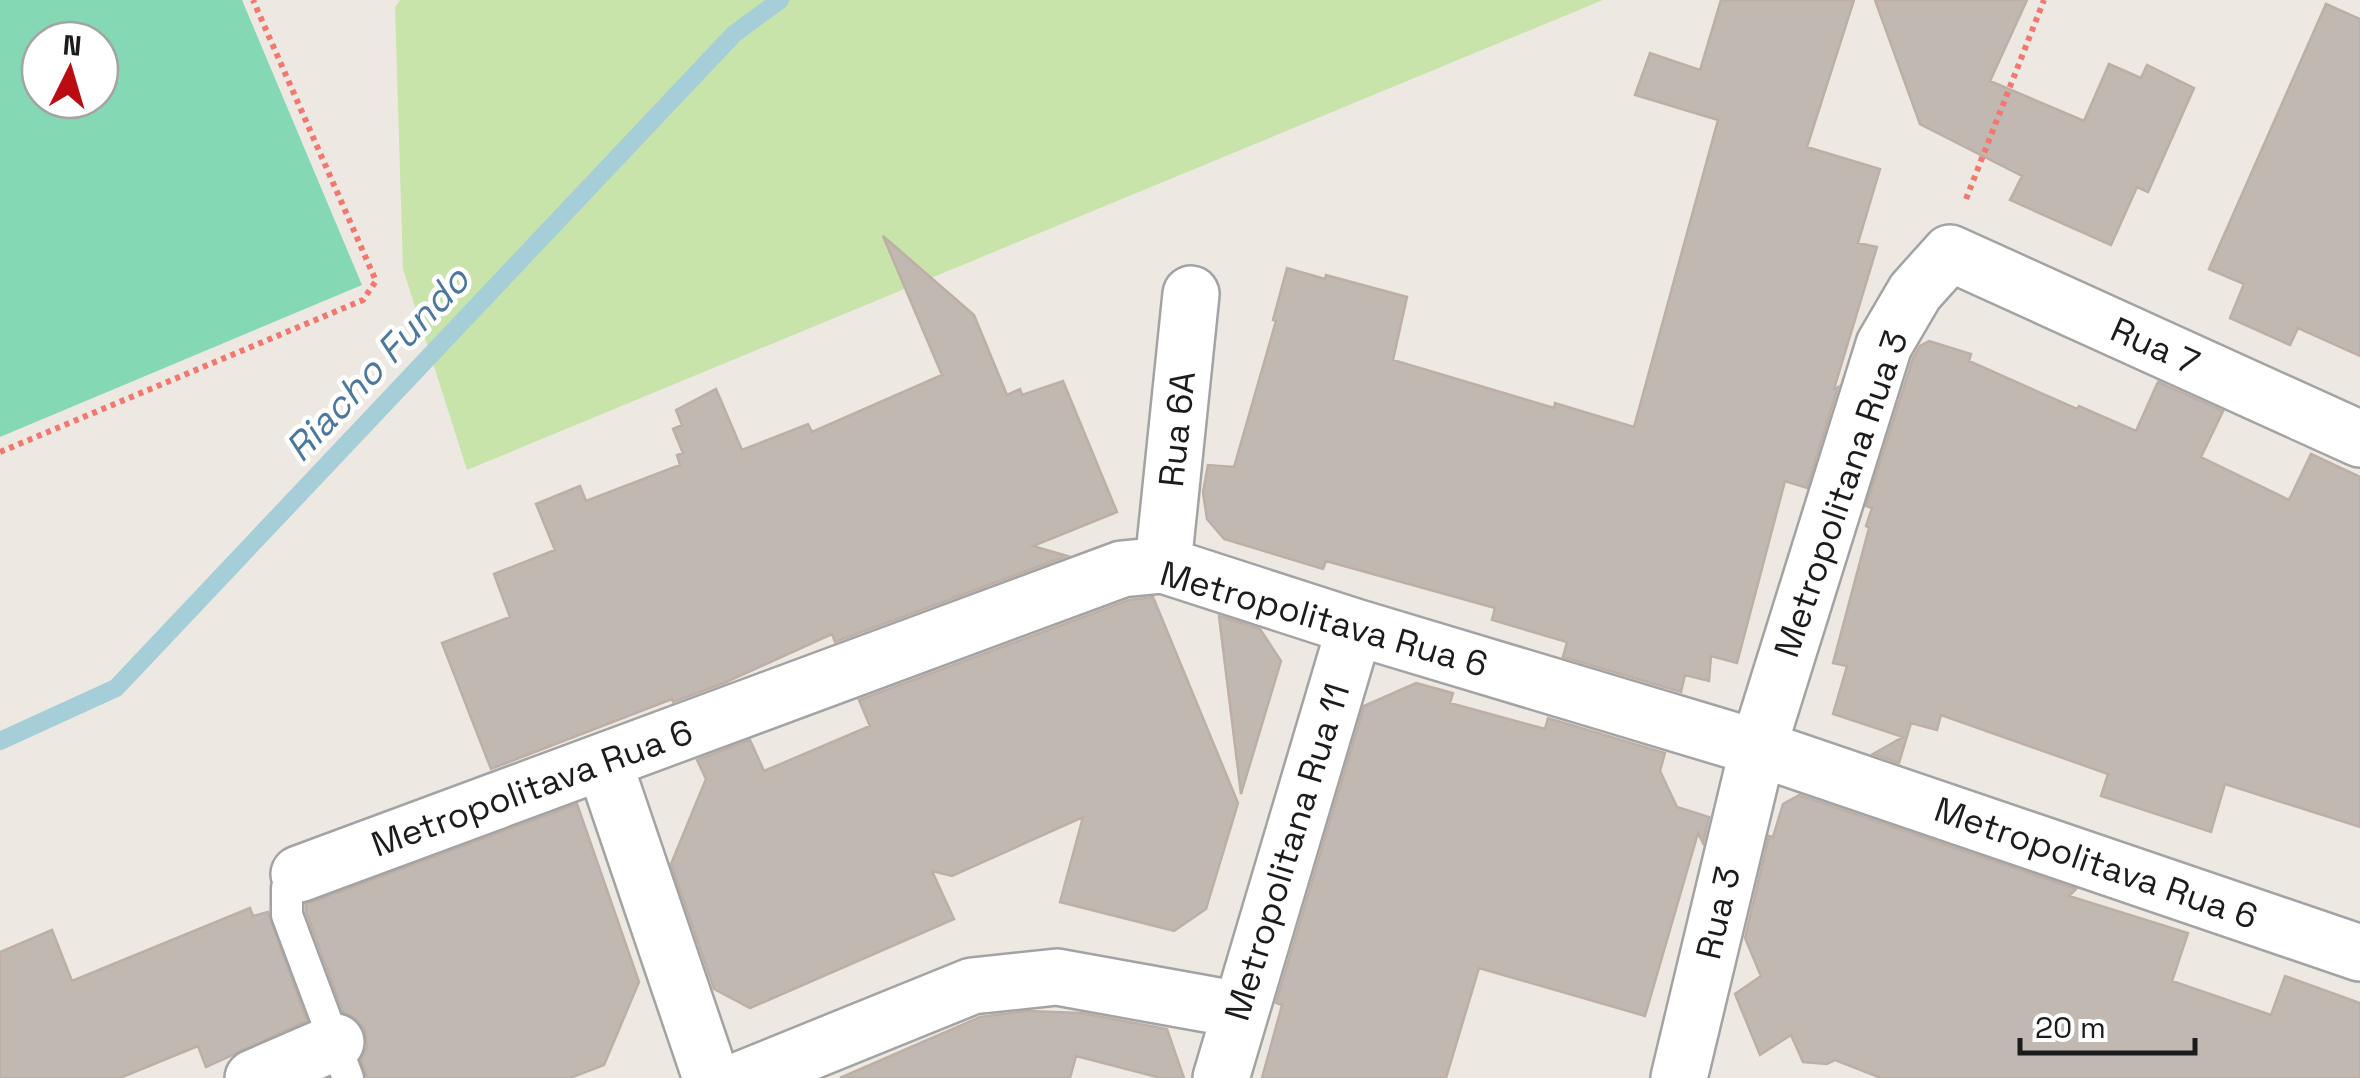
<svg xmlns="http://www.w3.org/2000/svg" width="2360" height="1078" font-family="'Space Grotesk',sans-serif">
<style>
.grass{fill:#c9e4aa}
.pitch{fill:#84d8b4;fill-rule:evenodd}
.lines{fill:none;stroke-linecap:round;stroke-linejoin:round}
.stream{stroke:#a5ced8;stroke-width:18}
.building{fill:#c1b8b2;stroke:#bdafa5;stroke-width:2.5}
.service-casing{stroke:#a3a3a3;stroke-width:35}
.minor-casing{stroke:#a3a3a3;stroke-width:60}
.path{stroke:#f0786f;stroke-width:6;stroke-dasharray:5 5;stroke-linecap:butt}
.service{stroke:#fff;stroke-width:30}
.minor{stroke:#fff;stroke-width:55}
.labels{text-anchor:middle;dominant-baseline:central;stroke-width:9;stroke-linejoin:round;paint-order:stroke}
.street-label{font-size:35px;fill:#1c1c1c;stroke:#fff}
.water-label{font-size:38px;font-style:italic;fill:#4c789e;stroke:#fff}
</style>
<rect width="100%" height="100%" fill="#ede9e2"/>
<path class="grass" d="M400,0H1603L467,470L403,269L395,7Z"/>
<path class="pitch" d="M0,0H242L362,285L0,437ZM40,40H100V100H40Z"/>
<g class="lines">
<path class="stream" d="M0,741L116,688L734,34L780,0"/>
</g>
<path class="building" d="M1721,0H1854L1807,147L1880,169L1858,243L1877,247L1834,389L1838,387L1807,488L1785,481L1737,663L1711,656L1709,681L1685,675L1681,692L1563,657L1567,642L1492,620L1495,608L1326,561L1323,569L1224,539L1207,519L1203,492L1208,465L1234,467L1276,321L1273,320L1287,268L1325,279L1326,275L1407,297L1393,360L1554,408L1555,403L1634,427L1718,120L1635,95L1650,53L1700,70Z
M1875,0H2027L1990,81L2084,121L2109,64L2141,78L2147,65L2194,88L2148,192L2137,187L2111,245L2010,200L2022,176L1920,124Z
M2326,4L2360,19V356L2298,328L2290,345L2230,318L2244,284L2209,269Z
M883,236L974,315L1007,395L1020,389L1022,395L1063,381L1117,512L1033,546L1067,556L835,642L832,634L724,683L673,702L672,699L491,769L442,643L510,617L494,574L555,550L536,504L580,486L586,501L680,465L677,455L683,453L673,429L682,425L676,410L716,389L742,450L808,424L812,432L942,375Z
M1929,341L1971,354L1969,361L2077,409L2079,406L2136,431L2158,382L2223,411L2201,457L2289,500L2311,454L2360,477V827L2225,784L2211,832L2101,796L2108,774L1941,715L1937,730L1911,723L1899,763L1873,754L1903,737L1833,714L1847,666L1833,663L1869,528L1866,526L1872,508L1866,506L1913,358L1920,346Z
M1153,597L1238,803L1206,909L1174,931L1060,902L1083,817L952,876L932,871L954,919L750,1008L714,989L671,864L706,779L697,760L750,740L764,771L870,726L859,700L1129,600Z
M1219,616L1260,629L1281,661L1241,794Z
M1416,683L1453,693L1450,703L1545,729L1548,718L1665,753L1660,771L1677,807L1709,817L1703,843L1698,833L1645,1016L1479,968L1446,1078H1262L1282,1005L1276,1003L1364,706Z
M1799,795L2076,889L2069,896L2188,933L2172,981L2271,1015L2285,976L2360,1003V1078H1881L1835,1060L1827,1064L1803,1062L1791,1035L1760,1055L1735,994L1761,976L1745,938L1769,836L1773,837L1783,804Z
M577,804L639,982L604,1065L570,1078H367L361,1060L367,1047L365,1030L355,1018L343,1012L306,912V904Z
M250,908L253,916L268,912L307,1021L206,1067L198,1046L120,1078H0V952L52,930L72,981Z
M1028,1011L1081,1013L1167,1029L1184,1078H1161L1076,1056L1070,1078H840L980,1017Z"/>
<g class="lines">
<defs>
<path id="service" d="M299,874L287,888V915L348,1078"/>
<path id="minor" d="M1163,565L1191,294
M604,763L711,1078
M299,874L1122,569L1163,565L1355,627L1758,748L2360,953
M253,1078L336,1042
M745,1078L972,986L1057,977L1240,1010
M1221,1078L1355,627
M1679,1078L1758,748L1884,345L1915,292L1950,253L2360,439"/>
</defs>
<use href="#service" class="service-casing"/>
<use href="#minor" class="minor-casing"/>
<path class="path" d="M1966,199L2044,0
M0,452L363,300L376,281L253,0"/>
<use href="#service" class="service"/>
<use href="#minor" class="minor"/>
</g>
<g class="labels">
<g class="street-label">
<text transform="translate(2155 346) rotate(24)">Rua 7</text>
<text transform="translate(1177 429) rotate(-84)">Rua 6A</text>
<text transform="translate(1841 494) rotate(-71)">Metropolitana Rua 3</text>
<text transform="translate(1324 619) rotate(16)">Metropolitava Rua 6</text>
<text transform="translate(532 788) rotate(-20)">Metropolitava Rua 6</text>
<text transform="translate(1287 852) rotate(-73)">Metropolitana Rua 11</text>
<text transform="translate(2096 863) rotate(19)">Metropolitava Rua 6</text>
<text transform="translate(1718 913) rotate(-77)">Rua 3</text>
</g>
<g class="water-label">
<text transform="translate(377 364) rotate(-47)">Riacho Fundo</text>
</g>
</g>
<g transform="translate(70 70) rotate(5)"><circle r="48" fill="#ffffff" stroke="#a4a4a4" stroke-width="2.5"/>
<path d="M0-8L18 38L0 25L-18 38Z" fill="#bb0c13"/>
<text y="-15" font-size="28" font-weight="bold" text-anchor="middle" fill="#1c1c1c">N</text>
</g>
<path d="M2020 1038v15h175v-15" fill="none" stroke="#1c1c1c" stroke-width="5"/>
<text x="2035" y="1038" font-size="30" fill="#1c1c1c" stroke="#ffffff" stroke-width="8" paint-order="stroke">20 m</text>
</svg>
